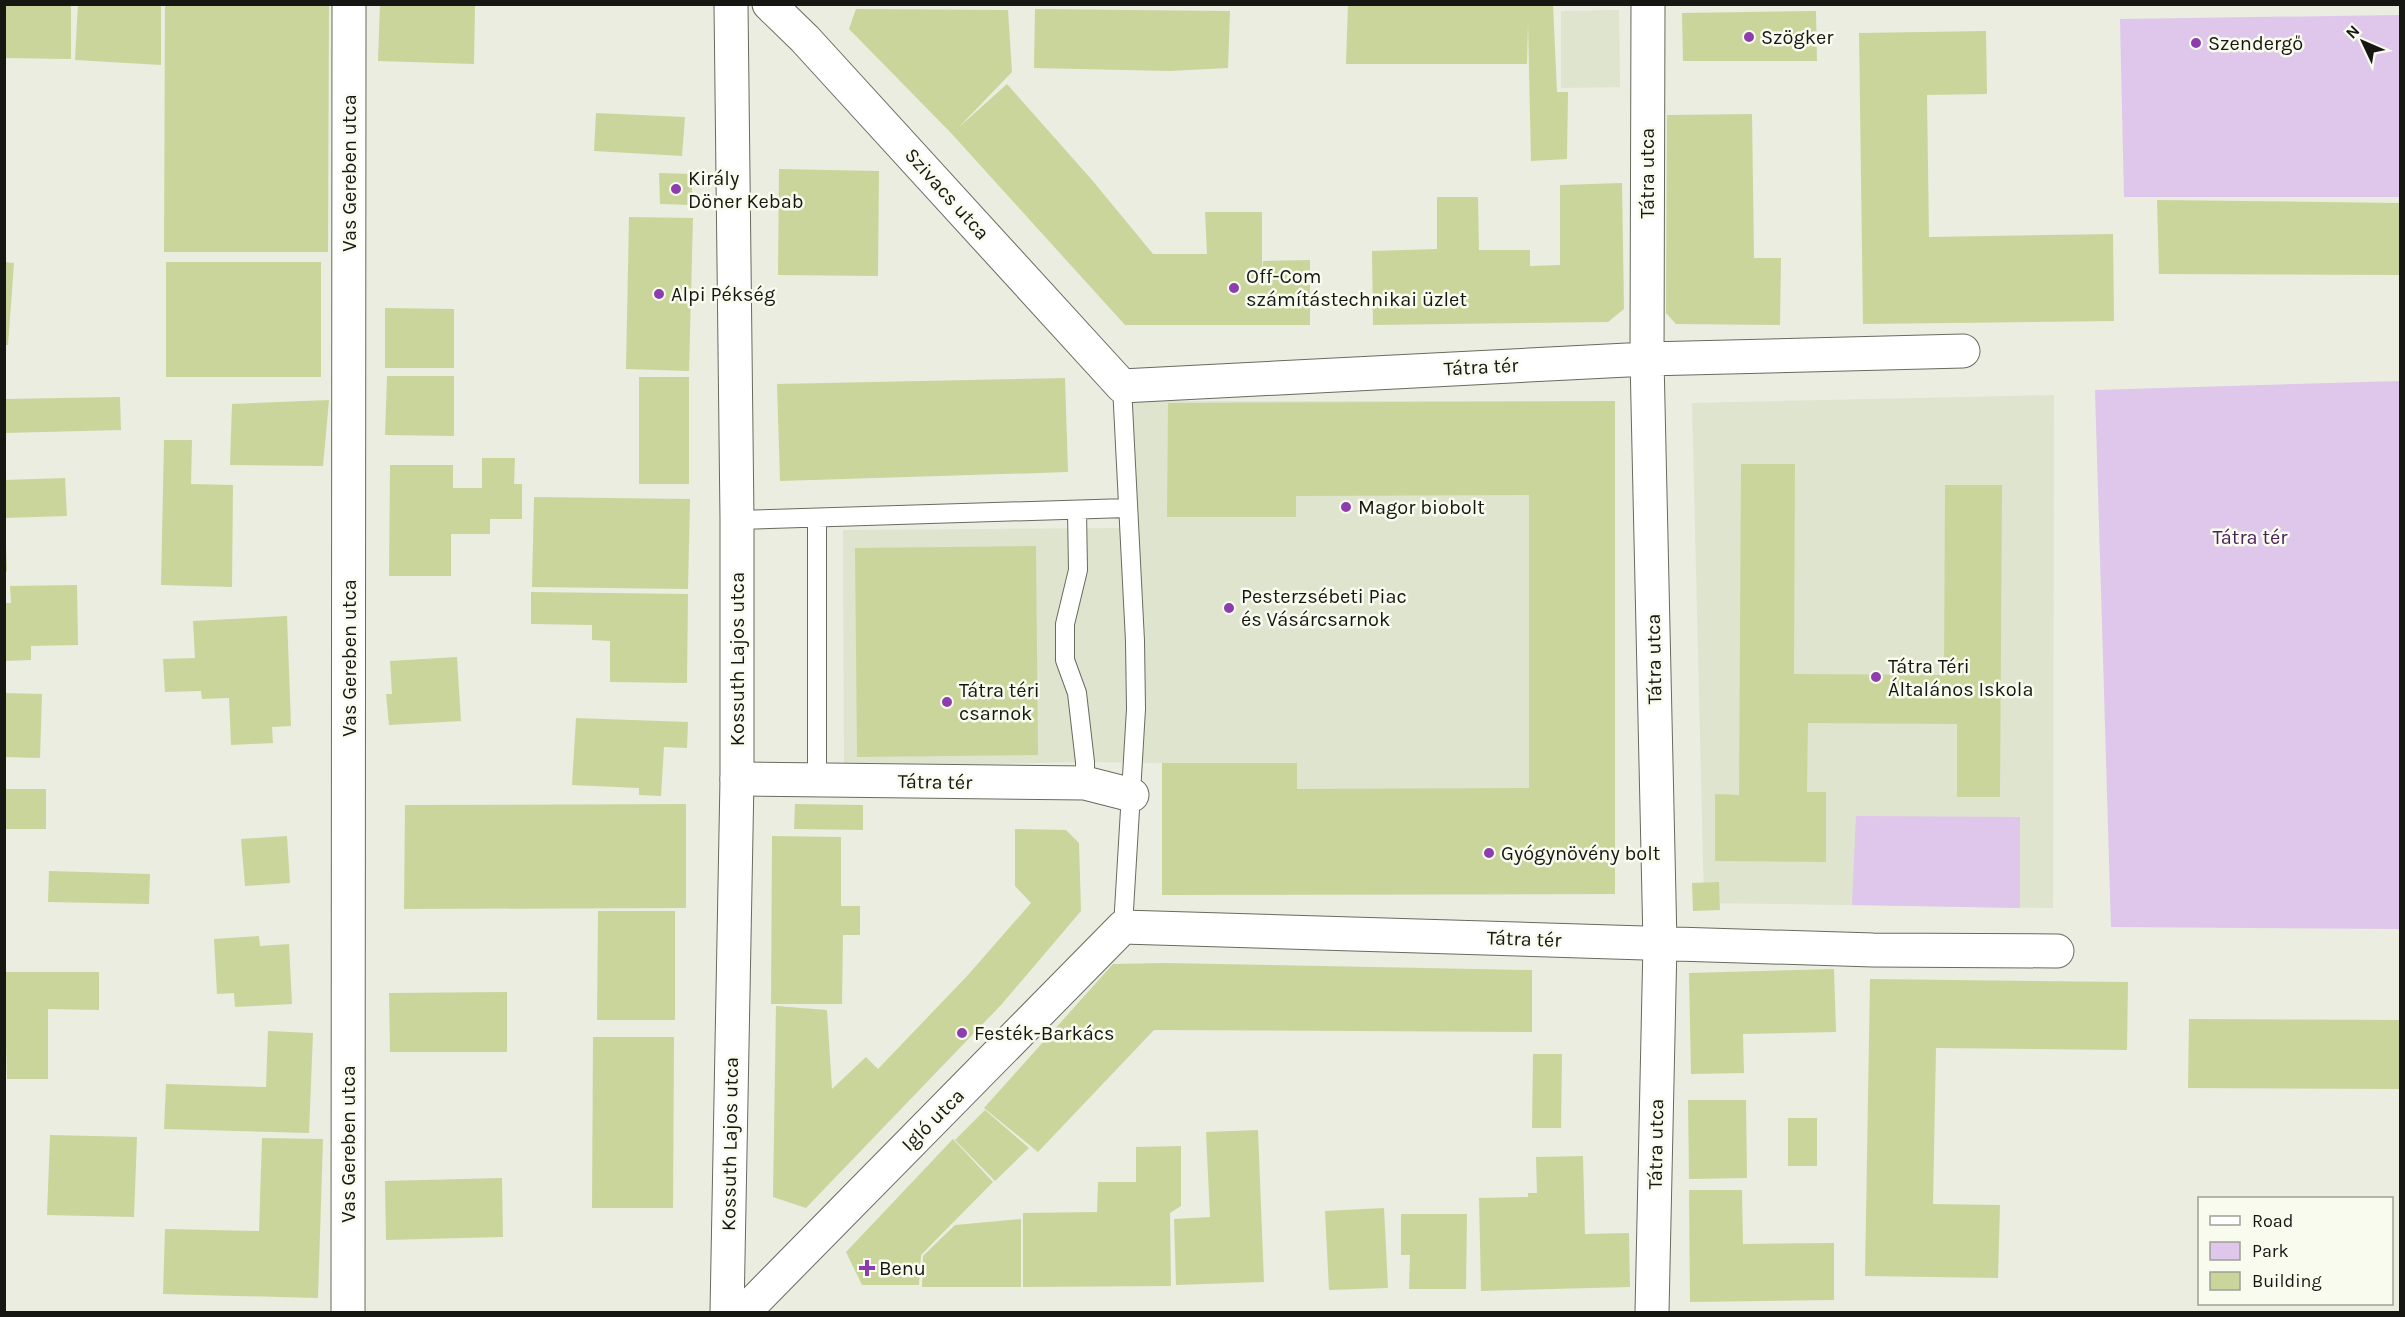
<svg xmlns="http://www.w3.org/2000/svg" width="2405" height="1317" font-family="Karla,sans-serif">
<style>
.built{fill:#dfe4cf}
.green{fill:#dfc6eb}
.building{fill:#cad59c}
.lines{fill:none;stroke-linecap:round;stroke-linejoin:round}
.service-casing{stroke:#686b5f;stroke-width:20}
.minor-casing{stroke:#686b5f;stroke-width:35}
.tertiary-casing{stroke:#686b5f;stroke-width:35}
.service{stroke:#fff;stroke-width:18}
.minor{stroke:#fff;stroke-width:33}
.tertiary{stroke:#fff;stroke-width:33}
.poi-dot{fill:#8d3dad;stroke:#f8fbed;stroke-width:2}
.labels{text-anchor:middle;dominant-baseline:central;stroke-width:5;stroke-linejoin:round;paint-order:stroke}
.poi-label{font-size:20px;fill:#161713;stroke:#f8fbed;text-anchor:start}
.street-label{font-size:20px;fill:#161713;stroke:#f8fbed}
.park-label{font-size:20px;fill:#4b225c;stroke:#f8fbed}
</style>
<rect width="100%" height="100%" fill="#eaede0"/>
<path class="built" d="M1619,10L1620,87L1561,88V11Z
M2054,395L2053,908L1704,903L1692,403Z
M1131,401H1615V894L1162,895V763L1085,762L844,767L843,530L1131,528Z"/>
<path class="green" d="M2400,15V197H2124L2120,19Z
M2400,381V929L2111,927L2095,390Z
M1856,816L2020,817V908L1852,905Z"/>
<path class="building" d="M4,4H71V59L4,58Z
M78,4H161V65L75,60Z
M165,4H329L328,252H164Z
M380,4H475L474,64L378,61Z
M1348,4H1553L1557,92H1568L1567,159L1531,161L1528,24L1527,64H1346Z
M856,9L1008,10L1012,72L958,128L1007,84L1092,180L1153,254H1207L1205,212H1262V275L1263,261L1310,260V325H1125L951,133L849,29Z
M1035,9L1230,11L1228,68L1169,71L1034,68Z
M1816,11L1817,61H1683L1682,13Z
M1986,31L1987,94L1927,95L1929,237L2113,234L2114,321L1863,324L1859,33Z
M596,113L685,117L682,156L594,151Z
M1752,114L1754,258H1781L1780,325L1676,324L1666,313L1667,115Z
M779,169L879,171L878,276L778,275Z
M659,173L692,174V205L660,204Z
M1622,183L1624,309L1608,322L1373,325L1372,251L1437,249V197H1478L1479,250H1530V266L1560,265V185Z
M2157,200L2400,203V275L2159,274Z
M629,217L693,218L689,371L626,369Z
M4,262L14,263L8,345H4Z
M166,262H321V377H166Z
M385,308L454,309V368H385Z
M387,376H454V436L385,435Z
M639,377H689V484H639Z
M1065,378L1068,472L780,481L777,384Z
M120,397L121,430L4,433V399Z
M329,400L323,466L230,465L232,404Z
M1615,401V894L1162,895V763H1297V789L1529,788V495L1296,496V517H1167L1168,403Z
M164,440H192L191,484L233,485L232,587L161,585Z
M482,458H515L514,484H522V519H490V534H451V576H389L390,465H453V488H482Z
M1741,464H1795L1794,674L1944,675L1945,485H2002L2000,797H1957V724L1808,723L1807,792H1826V862L1715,861V794L1739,795Z
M65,478L67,516L4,518V480Z
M534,497L690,499L688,589L532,587Z
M1036,546L1038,755L857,757L855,548Z
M4,547H6L7,571L4,572Z
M77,585L78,645L31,646V660L4,661V603H11L10,586Z
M531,592L688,594L687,683L610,682V641L592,640V625L531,624Z
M287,616L291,726L272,727L273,743L231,745L229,698L202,699L201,691L165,692L163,659L195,658L193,621Z
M457,657L461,721L389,725L386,694H392L390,661Z
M4,693L42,694L40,758L4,757Z
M576,718L688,722L687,748L664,747L661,796L639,795V788L572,785Z
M4,789H46V829H4Z
M686,804V908L404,909L405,805Z
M795,804L863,805V830L794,829Z
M1015,829L1066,830L1079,843L1081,911L1001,1005L806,1208L773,1197L776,1006L827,1010L832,1089L866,1057L878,1069L968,975L1031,903L1015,886Z
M287,836L290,883L245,886L241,839Z
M772,836L841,837V906H860V935H843L842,1004H771Z
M49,871L150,874L149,904L48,902Z
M1719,882L1720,910L1693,911L1692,883Z
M598,911H675V1020H597Z
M259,936L260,946L289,944L292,1004L235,1007L234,993L217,994L214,939Z
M1165,963L1532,970V1032L1154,1030L1038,1152L984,1108L1113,964Z
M1834,969L1836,1032L1743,1034L1744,1073L1691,1074L1689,973Z
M4,972H99V1010L48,1009V1079H7Z
M1870,979L2128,982L2127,1050L1936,1048L1933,1204L2000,1205L1998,1278L1865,1276Z
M507,992V1052H390L389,993Z
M2189,1019L2400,1020V1089L2188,1088Z
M268,1031L313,1033L309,1133L164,1129L166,1084L266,1087Z
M593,1037H674L673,1208H592Z
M1533,1054H1562L1561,1128H1532Z
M1688,1100H1746L1747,1178L1689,1179Z
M985,1110L1029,1148L995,1181L955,1140Z
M1788,1118H1817V1166H1788Z
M1258,1130L1264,1282L1176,1285L1174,1219L1210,1217L1206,1132Z
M50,1135L137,1137L134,1217L47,1215Z
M262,1138L323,1139L318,1298L163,1294L165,1229L259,1231Z
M953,1139L993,1182L921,1255L919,1285H862L846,1252Z
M1181,1146V1206L1170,1213L1171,1286L1023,1287V1213L1097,1212L1098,1182H1136V1147Z
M1583,1156L1585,1234L1629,1233L1630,1287L1481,1291L1479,1198L1528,1197V1193H1537L1536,1157Z
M502,1178L503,1237L386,1240L385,1181Z
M1689,1190H1742L1743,1244L1834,1243V1300L1690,1302Z
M1384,1208L1388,1288L1329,1290L1325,1211Z
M1401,1214H1467L1466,1289H1409L1410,1255H1401Z
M1021,1219V1287H922L923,1256L955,1225Z"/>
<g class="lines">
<defs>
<path id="service" d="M1122,386L1135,641L1136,709L1123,927
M1077,511L1078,570L1065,624V660L1077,693L1085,762V783
M817,519V781
M737,520L1127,508"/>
<path id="minor" d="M769,4L805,39L1122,386L1647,359L1963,351
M1648,4L1647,359L1660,943L1652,1312
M737,779L1085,783L1132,795
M348,1312L349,4
M744,1312L1123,927L1873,950L2057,951"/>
<path id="tertiary" d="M727,1312L737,779V520L731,4"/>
</defs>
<use href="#service" class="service-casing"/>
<use href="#minor" class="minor-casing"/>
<use href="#tertiary" class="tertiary-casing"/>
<use href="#service" class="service"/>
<use href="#minor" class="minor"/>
<use href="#tertiary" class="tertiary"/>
</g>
<g class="poi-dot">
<circle cx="1749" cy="37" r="6"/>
<circle cx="2196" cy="43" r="6"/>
<circle cx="676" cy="189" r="6"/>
<circle cx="1234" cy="288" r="6"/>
<circle cx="659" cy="294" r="6"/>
<circle cx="1346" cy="507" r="6"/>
<circle cx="1229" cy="608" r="6"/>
<circle cx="1876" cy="677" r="6"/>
<circle cx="947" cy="702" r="6"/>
<circle cx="1489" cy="853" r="6"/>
<circle cx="962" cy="1033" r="6"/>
<path d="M864 1259h6v6h6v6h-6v6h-6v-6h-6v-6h6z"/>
</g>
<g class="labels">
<g class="poi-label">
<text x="1761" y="37">Szögker</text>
<text x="2208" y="43">Szendergő</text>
<text x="688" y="178">Király<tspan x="688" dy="23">Döner Kebab</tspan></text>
<text x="1246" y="276">Off-Com<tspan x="1246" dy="23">számítástechnikai üzlet</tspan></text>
<text x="671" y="294">Alpi Pékség</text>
<text x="1358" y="507">Magor biobolt</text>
<text x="1241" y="596">Pesterzsébeti Piac<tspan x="1241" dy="23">és Vásárcsarnok</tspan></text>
<text x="1888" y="666">Tátra Téri<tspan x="1888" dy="23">Általános Iskola</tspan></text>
<text x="959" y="690">Tátra téri<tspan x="959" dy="23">csarnok</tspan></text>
<text x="1501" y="853">Gyógynövény bolt</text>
<text x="974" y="1033">Festék-Barkács</text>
<text x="879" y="1268">Benu</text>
</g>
<g class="street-label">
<text transform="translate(349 173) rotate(-90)">Vas Gereben utca</text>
<text transform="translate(1647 173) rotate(-90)">Tátra utca</text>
<text transform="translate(947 194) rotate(48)">Szivacs utca</text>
<text transform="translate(1481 367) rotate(-3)">Tátra tér</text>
<text transform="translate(349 658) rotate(-90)">Vas Gereben utca</text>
<text transform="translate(737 659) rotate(-90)">Kossuth Lajos utca</text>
<text transform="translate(1654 659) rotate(-91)">Tátra utca</text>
<text transform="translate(935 782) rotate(1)">Tátra tér</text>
<text transform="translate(1524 939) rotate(2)">Tátra tér</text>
<text transform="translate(933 1120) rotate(-45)">Igló utca</text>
<text transform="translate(348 1144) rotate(-90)">Vas Gereben utca</text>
<text transform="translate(730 1144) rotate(-89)">Kossuth Lajos utca</text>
<text transform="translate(1656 1144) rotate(-89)">Tátra utca</text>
</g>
<g class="park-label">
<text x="2250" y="537">Tátra tér</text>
</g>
</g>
<rect width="2405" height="1317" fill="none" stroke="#161713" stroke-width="12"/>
<rect x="2198" y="1197" width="195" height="108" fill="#f8fbed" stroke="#9ea096" stroke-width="1.5"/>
<rect x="2210" y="1216" width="30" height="9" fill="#ffffff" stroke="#9ea096" stroke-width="1.5"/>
<text x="2252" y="1227" font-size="18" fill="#161713">Road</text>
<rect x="2210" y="1242" width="30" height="18" fill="#dfc6eb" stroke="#9ea096" stroke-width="1.5"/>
<text x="2252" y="1257" font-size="18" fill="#161713">Park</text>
<rect x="2210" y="1272" width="30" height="18" fill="#cad59c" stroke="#9ea096" stroke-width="1.5"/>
<text x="2252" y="1287" font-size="18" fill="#161713">Building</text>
<g transform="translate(2363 42) rotate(314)" stroke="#f8fbed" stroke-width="4.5" paint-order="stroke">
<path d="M0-4.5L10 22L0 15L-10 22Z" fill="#161713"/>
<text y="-9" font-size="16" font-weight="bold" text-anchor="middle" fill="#161713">N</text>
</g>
</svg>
